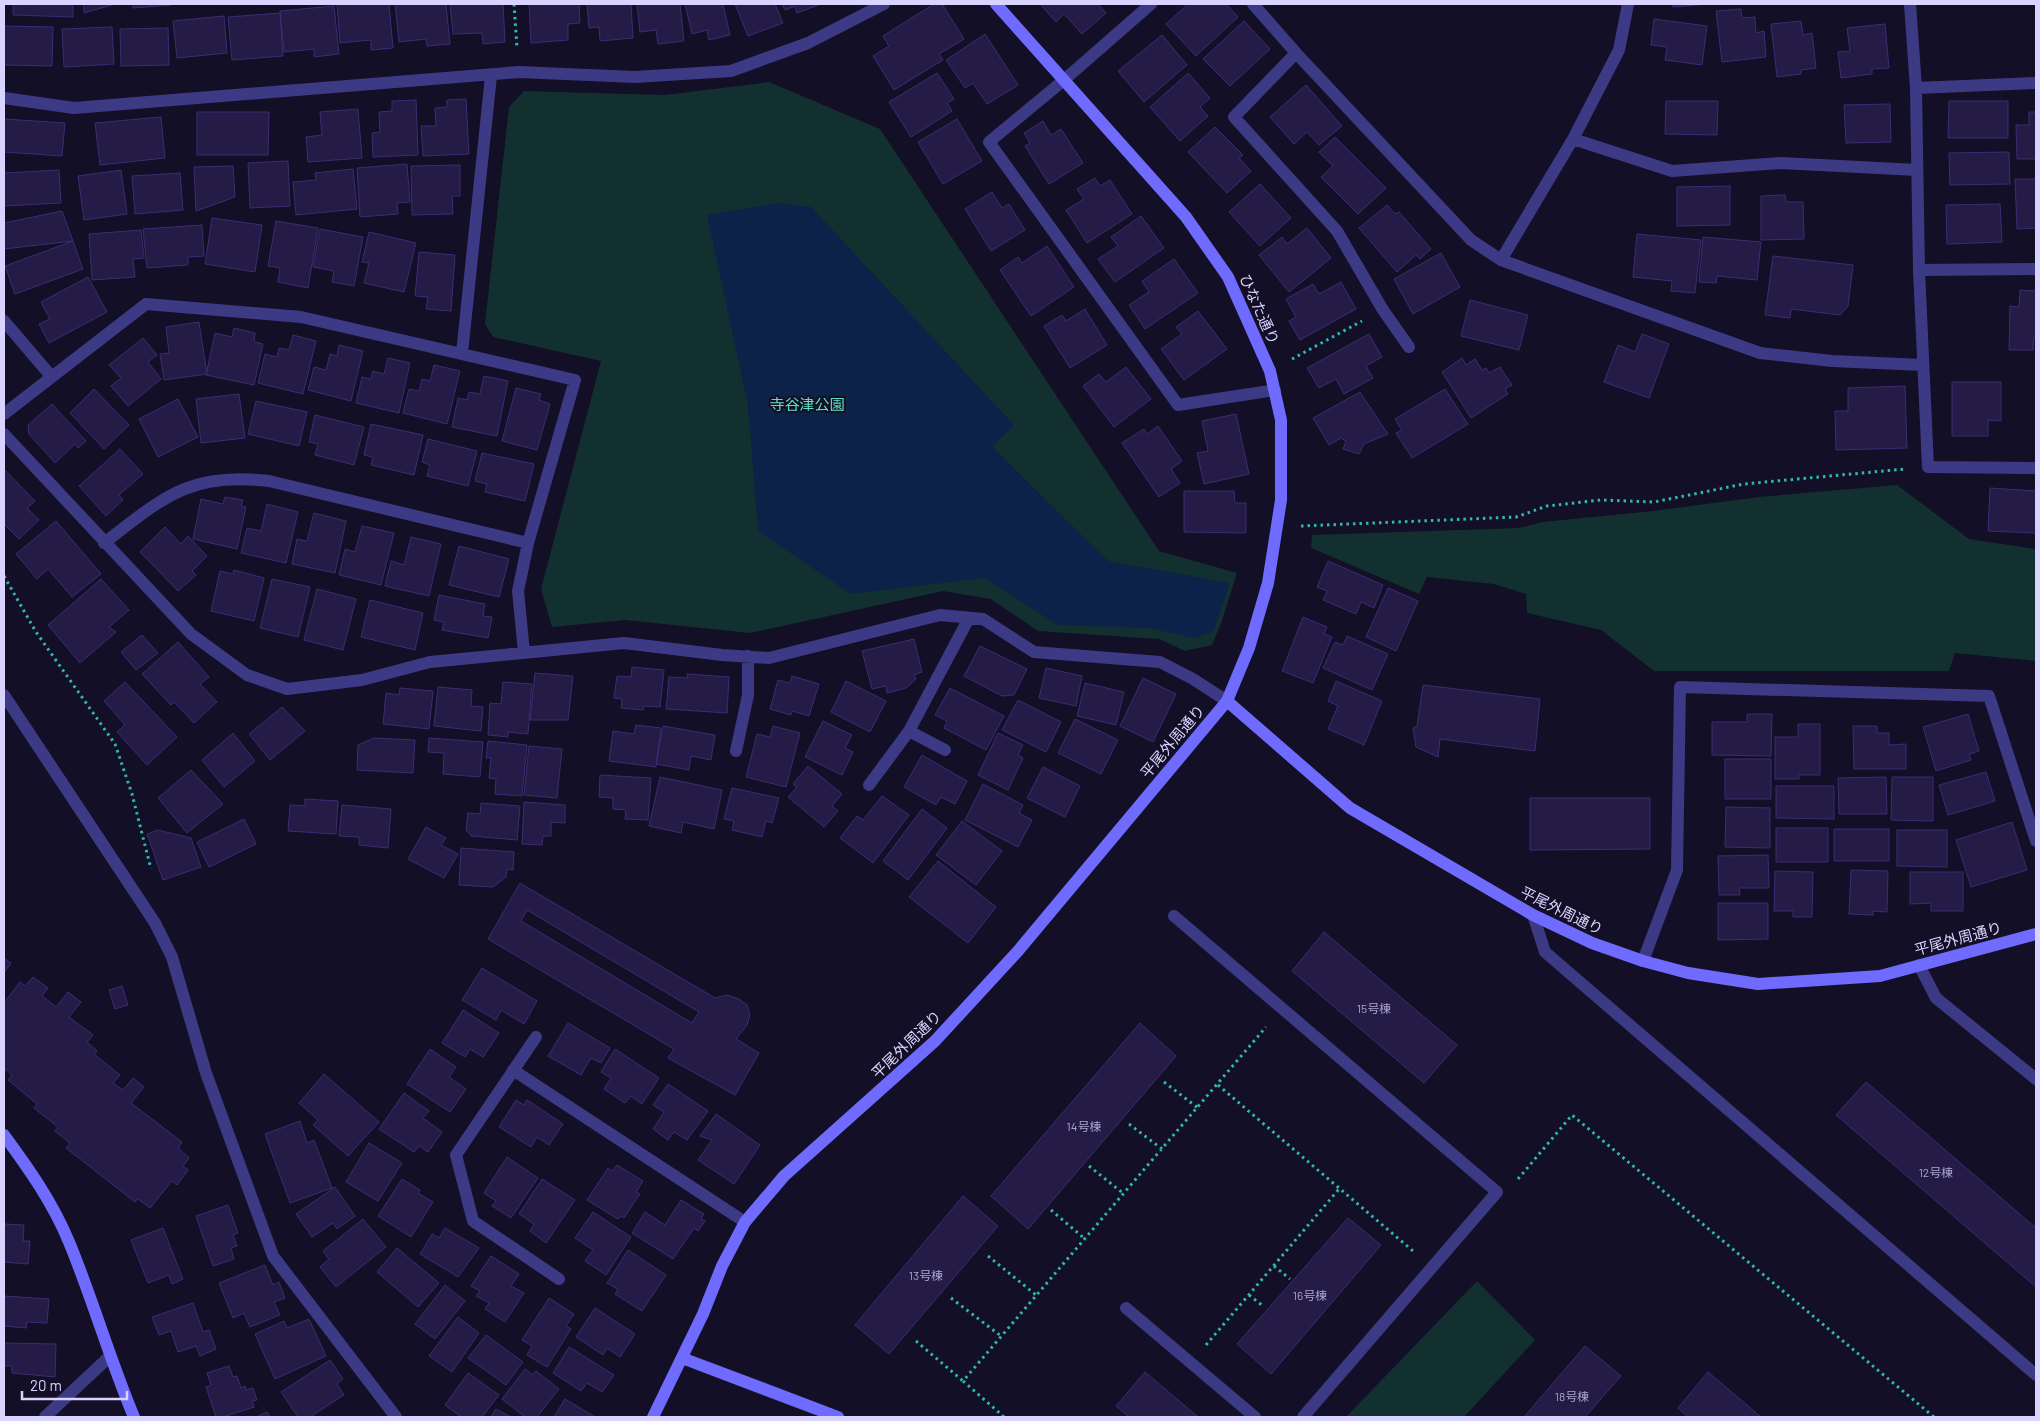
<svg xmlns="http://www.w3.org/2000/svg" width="2040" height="1421" font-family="Barlow,'Noto Sans JP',sans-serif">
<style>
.green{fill:#12302f}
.water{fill:#0c2248}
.building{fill:#241b47;stroke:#3b2d73;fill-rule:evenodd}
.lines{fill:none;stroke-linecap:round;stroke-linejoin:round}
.path{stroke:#2fb8b0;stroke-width:3;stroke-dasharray:2.5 4;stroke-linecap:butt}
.lane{stroke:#3d3a85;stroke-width:12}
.street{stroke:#3d3a85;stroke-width:12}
.secondary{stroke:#6f6bff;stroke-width:12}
.labels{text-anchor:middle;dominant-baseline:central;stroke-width:4;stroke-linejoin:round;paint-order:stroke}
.number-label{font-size:12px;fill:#aca6d1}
.street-label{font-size:15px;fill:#d9d4ff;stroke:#130f26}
.park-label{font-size:15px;fill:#5fe0c0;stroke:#130f26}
</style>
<rect width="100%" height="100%" fill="#130f26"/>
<path class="green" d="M769,82L880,129L1159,551L1237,573L1222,621L1212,645L1185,651L1159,639L1038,631L991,599L943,591L750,633L625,620L552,627L541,589L601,361L493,337L485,324L509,107L524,91L665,95Z
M1897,485L1969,539L2036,549V661L1955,653L1949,671H1654L1601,630L1527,613L1526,594L1494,584L1427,577L1419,594L1311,548L1312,535L1519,528L1542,522L1653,511L1759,497Z
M1477,1281L1535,1340L1464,1417H1346Z"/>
<path class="water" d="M777,203L811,207L1014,425L992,447L1108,561L1230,583L1213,632L1193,638L1150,628L1058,625L984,578L851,594L758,531L748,405L707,215Z"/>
<path class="building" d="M13,4H73V17L13,15Z
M84,4H115L84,13Z
M133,4H171V5L133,8Z
M337,4H389L393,48L371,50V40L340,43Z
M395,4H446L450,44L427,46L426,39L399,42Z
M450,4H503L505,42L483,44L482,33L453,34Z
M529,4H579L580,23L568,24V40L531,43Z
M587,4H631L633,38L600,41L599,27L589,28Z
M637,4H680L684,41L658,44L656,30L640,32Z
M685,4H723L730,35L709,40L707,30L692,34Z
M735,4H775L783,23L748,36Z
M782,4H821L797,13L795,6L785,10Z
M934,4H942L964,39L939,54L943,60L894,90L873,56L889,46L883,36Z
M1040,4H1098L1106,13L1082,34L1064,14L1056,22Z
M1188,4H1226L1238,17L1196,56L1166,24Z
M1673,4H1707L1673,7Z
M334,6L339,54L314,57V49L284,52L280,11Z
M1741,9L1742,18L1755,17L1756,33L1764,31L1766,57L1722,62L1716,11Z
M280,13L283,56L232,60L228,17Z
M224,16L227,53L177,58L173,21Z
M1654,19L1707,26L1702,65L1665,60L1667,47L1651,45Z
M1244,21L1270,49L1230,86L1203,59Z
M1801,21L1803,35L1812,33L1816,68L1801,70V74L1777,77L1771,24Z
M1885,24L1889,68L1872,69V74L1841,78L1838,52L1850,51L1847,28Z
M4,26L53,27L52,66L4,65Z
M112,27L114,64L64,67L62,29Z
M168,28L169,65L121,66L120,29Z
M985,34L1018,85L987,104L973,83L965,88L946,60Z
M1162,35L1187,65L1144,102L1118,71Z
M937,73L954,99L947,103L952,111L911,137L889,102Z
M1188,73L1210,98L1200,107L1208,116L1180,141L1150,107Z
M1306,85L1342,126L1319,145L1307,132L1294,144L1270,117Z
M466,99L469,154L423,156L421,126H436L435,108L447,107V100Z
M416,100L418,155L373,157L372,133L380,132L379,112L392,111V101Z
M1666,101H1718L1717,135L1665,134Z
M1949,101H2008V138H1948Z
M1890,104L1891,142L1846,143L1844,105Z
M358,109L362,158L308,162L306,137L322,135L320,112Z
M197,112H269L268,155H197Z
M2029,112H2036V159H2017L2016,125H2029Z
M161,117L165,158L100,165L95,123Z
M4,119L65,123L62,156L4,152Z
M957,119L982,161L943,184L918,142Z
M1043,121L1051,135L1061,129L1083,163L1049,184L1025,146L1030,143L1024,133Z
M1215,127L1243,155L1239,158L1251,171L1227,193L1188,152Z
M1335,137L1386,188L1358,214L1321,177L1333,166L1319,152Z
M2009,152L2010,184L1950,185L1949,153Z
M288,161L290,206L250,208L248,163Z
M407,164L410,202L397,203L398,214L360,217L357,168Z
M460,165V196H452L453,214L412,215L411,166Z
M233,166L235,197L196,211L194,167Z
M353,169L357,209L296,215L293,182L316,180L315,173Z
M59,170L61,203L4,206V173Z
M121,170L127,214L84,220L78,176Z
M180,173L183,210L135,214L132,176Z
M1095,178L1100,186L1110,180L1132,214L1087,243L1066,210L1084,199L1077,189Z
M2015,179H2036V228L2017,229Z
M1260,184L1291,218L1260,246L1229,212Z
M1730,186V225L1677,226V187Z
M992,192L1002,208L1009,204L1025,230L991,251L965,209Z
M1785,195L1786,202H1803L1804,239L1761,240V196Z
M2000,204L2002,242L1947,244L1946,205Z
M1387,205L1395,214L1399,212L1431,249L1420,259L1416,255L1397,272L1359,228Z
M62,211L73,241L4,249V223Z
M1141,216L1164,248L1115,282L1098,259L1118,246L1111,237Z
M212,218L262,225L255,272L205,264Z
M276,221L318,228L308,288L278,282L280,268L268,266Z
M202,225L204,256L188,257V265L147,268L143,229Z
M1307,228L1331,258L1289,292L1259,255L1282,237L1287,244Z
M320,229L363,237L354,286L332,282L334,271L313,267Z
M141,230L144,258L133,259L135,277L92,280L89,234Z
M369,232L416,243L404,292L364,283L369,263L362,262Z
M1637,234L1701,240L1695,293L1671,291L1672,281L1633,277Z
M1703,237L1761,242L1757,280L1717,276L1716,283L1699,282Z
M73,241L83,269L15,294L5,266Z
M1047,246L1074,287L1031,316L1000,270L1018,257L1022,263Z
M419,252L455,255L451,311L426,309L428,297L415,296Z
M1441,253L1460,287L1413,314L1394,279Z
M1773,256L1853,265L1848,306L1840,315L1791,309L1790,318L1765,315Z
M1174,259L1198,293L1145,329L1129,305L1149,292L1142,281Z
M88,277L107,312L49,343L39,324L50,319L41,302Z
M1341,282L1356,309L1300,340L1289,321L1296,317L1286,299L1313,284L1319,294Z
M2020,290L2036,291V336H2034L2033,350H2009L2010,306L2019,307Z
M1470,300L1528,315L1519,350L1461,336Z
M1085,309L1107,345L1070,368L1044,326L1062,315L1066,321Z
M1198,311L1227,349L1184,380L1161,349L1182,334L1176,327Z
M199,322L207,374L164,380L160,354L169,353L166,327Z
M234,328L255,333L254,342L263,344L254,385L206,375L215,333L232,337Z
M1369,334L1382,357L1366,366L1373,378L1344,394L1336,379L1319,388L1307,368Z
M1642,334L1669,344L1649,398L1604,382L1618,345L1635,352Z
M293,335L316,341L303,394L258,383L265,354L277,357L279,348L289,350Z
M143,338L157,355L148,362L161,379L128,406L111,386L121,378L109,365Z
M339,345L363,351L351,401L308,390L314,367L326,370L330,354L337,356Z
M388,358L410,363L399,413L356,403L362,377L371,379L373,371L384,374Z
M1462,358L1466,365L1475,359L1482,370L1486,368L1489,373L1500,367L1512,385L1505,389L1508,394L1471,418L1442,372Z
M434,365L460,371L447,424L403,413L409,389L419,391L422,379L430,381Z
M1126,367L1151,399L1114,427L1083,386L1099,374L1106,382Z
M484,376L508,381L497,436L452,427L458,398L467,400L469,392L480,394Z
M1952,382H2001V421L1988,420V436H1952Z
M1905,386L1907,448L1836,450L1835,411H1848V388Z
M516,388L541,394L539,400L550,404L537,450L502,441Z
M94,389L129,425L104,449L70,413Z
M1445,389L1468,424L1412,458L1396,433L1402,430L1395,419Z
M1360,392L1388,434L1364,444L1359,454L1343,449L1346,441L1341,438L1329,445L1313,418Z
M239,394L245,438L201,443L196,399Z
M178,399L198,437L158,457L139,419Z
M256,401L307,412L299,446L248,434Z
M52,404L86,441L78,448L75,444L55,463L29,434L28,425Z
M1236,414L1249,474L1204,484L1197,453L1208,451L1202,421Z
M315,415L364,427L354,465L315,455L318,444L309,442Z
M371,424L423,435L414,475L371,465L373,457L364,455Z
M1158,426L1182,461L1171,469L1180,483L1159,497L1122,443L1144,429L1147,434Z
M428,439L477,451L468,486L427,476L430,465L422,462Z
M120,449L143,474L119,495L123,500L106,516L79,486Z
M482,453L534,464L525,501L485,492L487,484L475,481Z
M4,469L35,501L27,508L39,520L19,539L4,524Z
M1990,488L2036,491V533L1988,531Z
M1184,491H1234L1235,503H1246V533L1184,532Z
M225,497L243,500L241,506L246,507L237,549L193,539L201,499L223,504Z
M267,504L298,512L286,563L241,553L247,528L261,531Z
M314,513L346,521L335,573L292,564L297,539L307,541Z
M56,521L101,574L72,597L48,569L37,579L16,554Z
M362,526L394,533L381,585L339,575L345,549L355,552Z
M165,527L181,544L188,536L207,556L192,571L196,575L178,591L140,552Z
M411,537L441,544L429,596L385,586L391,561L404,565Z
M459,546L509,559L499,597L449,585Z
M1328,561L1383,585L1374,608L1361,602L1356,614L1323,600L1327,591L1317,587Z
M234,570L264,578L254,621L211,611L220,571L233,574Z
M101,579L129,610L109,627L116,632L80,663L48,625Z
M272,579L310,587L298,637L260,628Z
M1388,588L1418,601L1396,651L1366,637Z
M317,589L356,599L343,650L304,640Z
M439,595L485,604L483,616L492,617L488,638L442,630L444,622L434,620Z
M370,600L423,613L415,650L361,637Z
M1303,617L1327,627L1324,634L1332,637L1313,683L1282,671Z
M142,635L158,653L136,670L121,652Z
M1347,636L1388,654L1372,690L1323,668L1335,642L1343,645Z
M914,639L922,672L914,675L916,679L906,688L887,693L886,686L872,689L862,651Z
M178,642L209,677L200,684L217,702L194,723L174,702L171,705L142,674Z
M980,646L1027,669L1014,695L1002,696L964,676Z
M632,667L664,670L660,707L644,706L643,710L621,708L622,699L614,698L617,676L631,677Z
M1046,668L1082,676L1076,706L1039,698Z
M535,673L573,676L568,720H530Z
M687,674L729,677L727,713L666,709L669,677L688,678Z
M792,676L819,684L809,716L792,711L791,715L770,709L778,680L790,683Z
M1143,678L1176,694L1153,742L1120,726Z
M846,681L886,701L870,732L831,712Z
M1336,681L1382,701L1364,745L1328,729L1338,706L1328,701Z
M125,682L177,737L147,765L117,732L125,725L104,701Z
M503,682L532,684L528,734L508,732V737L488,735L490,703L501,704Z
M1085,683L1124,692L1116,725L1077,716Z
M1423,685L1540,699L1535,751L1440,739L1438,757L1416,747L1413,728L1417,726Z
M438,687L472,690L471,706L483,707L481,731L434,726Z
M400,688L433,691L429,729L383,724L386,693L399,695Z
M950,688L1004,716L986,750L944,728L947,721L935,715Z
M1018,700L1061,722L1046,752L1002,730Z
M282,707L305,731L270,760L249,734Z
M1747,714H1772L1771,756L1712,755V722H1747Z
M1968,714L1979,751L1969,754L1971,760L1936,771L1923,727Z
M1075,719L1118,740L1101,774L1058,753Z
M823,721L852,735L845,748L853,752L842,775L805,757Z
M1798,724H1820V775H1799V779H1775V737H1798Z
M636,725L661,728L656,767L609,761L613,731L634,734Z
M663,726L715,735L711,760L691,756L689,770L656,764Z
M773,726L800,733L786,787L746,777L757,734L770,737Z
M1853,726H1877V733H1889V745L1906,744V769H1854Z
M233,733L255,761L224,787L202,760Z
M998,733L1023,745L1018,755L1023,758L1008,790L978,775Z
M374,738L415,740L413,773L357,770L358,745Z
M429,738L483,742L480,777L443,774L444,753L428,752Z
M488,741L527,745L522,796L495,794L496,779L489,778L491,758H486Z
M529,746L562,749L557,798L524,795Z
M922,755L967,781L955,804L941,797L936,805L904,787Z
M1725,759H1771V799H1725Z
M808,766L842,794L832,806L838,811L824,827L788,797L797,787L793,784Z
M1043,767L1080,786L1065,817L1027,798Z
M191,770L223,804L187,833L158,798Z
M1986,772L1995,801L1948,815L1939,785Z
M600,775L651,778L648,820L625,819L626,810L613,809V798L599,797Z
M660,777L722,790L714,829L683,822L681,833L649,826Z
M1886,777L1887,814H1839L1838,778Z
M1892,777H1933V821L1891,820Z
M983,784L1023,805L1019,813L1032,820L1018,847L965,820Z
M1776,786H1834V819L1776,818Z
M732,788L779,798L772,823L766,821L762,837L732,830L734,821L724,819Z
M882,796L909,815L873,863L840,838L857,816L863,820Z
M1530,798H1650V849L1530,850Z
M305,799L338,801L336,834L288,831L290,805L305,806Z
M524,802L565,805V823L551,822V836H543L542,845L522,844Z
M481,803L520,806L517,840L471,836L466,830L468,813L480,814Z
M342,805L391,809L388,848L359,845V837L339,836Z
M1726,807L1770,808V848L1725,847Z
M922,809L947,828L908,880L883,861Z
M244,819L256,844L209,867L197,842Z
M962,821L1002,851L976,885L936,855Z
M2012,822L2027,870L1971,887L1956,840Z
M426,827L446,838L441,845L458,854L444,878L408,859Z
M1776,828H1828V862H1776Z
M1834,829H1889V861H1834Z
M158,830L191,838L201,867L163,880L147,834Z
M1897,830H1947V867L1897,866Z
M461,848L514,852L513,870L507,869L506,877L493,887L459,885Z
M1768,855L1769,888H1739L1740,895H1719L1718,856Z
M938,861L996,907L968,943L909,897Z
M1851,870L1888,871L1887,912L1873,911V915L1849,914Z
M1775,871L1813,872L1812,917H1793V911H1774Z
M1910,872H1963V911H1931V903L1910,904Z
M520,883L715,998L727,995L739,999L747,1005L750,1015L747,1025L736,1039L759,1053L735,1095L668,1058L674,1049L488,939ZM527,910L699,1012L692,1023L521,921Z
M1718,903H1768V939L1718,940Z
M1324,932L1457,1045L1424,1083L1292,971Z
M4,958L11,963L4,973Z
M482,968L537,1001L524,1024L501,1010L496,1020L462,1000Z
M33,977L48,988L42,996L56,1007L68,992L81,1002L69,1017L93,1035L87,1042L97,1051L94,1054L120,1075L113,1083L123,1090L133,1078L144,1087L131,1103L182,1142L178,1148L189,1158L183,1166L188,1170L177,1185L172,1181L150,1208L138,1199L135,1202L66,1148L70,1143L55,1131L58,1127L34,1108L37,1104L8,1080L12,1075L4,1068V1003L20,982L25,986Z
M122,986L128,1005L115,1009L109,990Z
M463,1010L499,1033L483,1057L470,1049L465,1057L442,1043Z
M568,1023L610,1048L601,1063L591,1058L581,1075L548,1056Z
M1140,1023L1176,1056L1028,1229L991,1196Z
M430,1049L456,1067L449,1077L466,1089L450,1112L407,1084Z
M615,1049L659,1078L642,1104L631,1096L625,1103L604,1089L611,1078L601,1072Z
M324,1074L379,1122L348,1156L313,1125L318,1120L299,1103Z
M1866,1082L2036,1228V1287L1836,1115Z
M668,1084L708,1111L687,1140L674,1132L668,1140L653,1129L664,1112L653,1105Z
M404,1093L429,1111L423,1118L442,1132L428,1152L419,1146L414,1152L379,1129Z
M516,1100L524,1105L527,1100L563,1124L549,1145L537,1137L531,1147L499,1127Z
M716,1114L760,1145L734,1184L698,1160L712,1140L700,1136Z
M300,1121L307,1143L314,1140L332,1188L290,1203L265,1134Z
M369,1143L402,1163L378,1201L346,1182Z
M507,1157L538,1178L511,1218L492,1206L496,1201L484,1193Z
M617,1165L643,1181L636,1192L640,1194L624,1218L621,1216L618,1219L587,1200L608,1168L612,1171Z
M402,1179L420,1190L418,1193L433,1202L411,1237L378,1216Z
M542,1179L575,1200L546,1243L530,1231L534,1224L519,1214Z
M335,1187L355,1216L337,1229L333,1223L312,1237L296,1214Z
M963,1196L998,1226L889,1354L855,1325Z
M681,1200L704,1214L701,1219L705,1221L698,1231L694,1228L673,1259L632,1233L645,1212L665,1225Z
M228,1205L238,1233L233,1235L237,1246L231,1248L234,1259L213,1266L196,1216Z
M593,1212L631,1237L606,1275L585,1261L593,1250L575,1238Z
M1348,1218L1381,1245L1271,1374L1237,1344Z
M363,1219L386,1247L336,1287L320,1267L329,1259L323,1251Z
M4,1224L24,1225L23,1241H30L28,1264L4,1262Z
M163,1228L183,1279L172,1284L169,1275L148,1283L131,1240Z
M445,1228L479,1248L458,1277L420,1254L432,1234L439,1238Z
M397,1248L439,1283L418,1307L377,1272Z
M628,1250L666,1275L642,1311L615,1294L618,1289L607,1283Z
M491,1256L519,1274L511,1286L524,1293L505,1322L485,1309L489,1303L476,1296L480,1291L471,1286Z
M265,1265L273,1285L279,1282L285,1298L274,1302L280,1315L250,1327L244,1313L233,1318L219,1283Z
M445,1285L465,1301L435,1339L415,1324Z
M4,1296L49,1299L47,1323L27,1322L26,1328L4,1326Z
M549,1298L574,1314L566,1326L571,1329L547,1367L527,1355L532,1346L522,1340Z
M193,1303L203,1332L209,1330L216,1349L200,1356L196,1346L178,1352L171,1331L159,1335L152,1317Z
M595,1308L635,1334L620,1357L607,1348L603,1355L576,1337Z
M458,1317L479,1333L452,1372L429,1356Z
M309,1319L326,1356L275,1379L255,1334L284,1321L287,1328Z
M486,1335L523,1362L506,1385L468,1358Z
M4,1343L56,1344L55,1377L12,1373V1366H4Z
M1585,1346L1621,1376L1585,1417H1524Z
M569,1347L614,1375L602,1392L587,1383L581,1391L553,1373Z
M330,1360L343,1379L337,1384L344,1395L310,1417H298L281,1392Z
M229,1366L233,1377L237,1376L241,1388L245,1386L246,1390L253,1388L257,1400L252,1401L254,1407L223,1417H216L206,1387L211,1385L207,1373Z
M525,1369L533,1375L536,1371L559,1389L537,1417H525L502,1399Z
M1145,1372L1198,1417H1129L1116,1406Z
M1708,1372L1761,1417H1688L1678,1408Z
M468,1373L499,1395L482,1417H461L445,1405Z
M565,1399L595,1417H554Z
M496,1409L511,1417H491Z
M267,1412L270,1417H256Z"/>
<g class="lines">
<path class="path" d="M514,4L517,48
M1292,359L1362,321
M1301,526L1516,517L1547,506L1601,500L1654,502L1744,484L1905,469
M4,576L36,632L115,744L132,794L151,869
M1164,1082L1198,1108
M1218,1085L1413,1251
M1129,1124L1162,1149
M1089,1166L1124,1194
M1518,1179L1572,1115L1934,1417
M1051,1210L1085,1239
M988,1256L1036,1295
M1274,1266L1290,1279
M1249,1295L1263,1306
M951,1298L1001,1336
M916,1341L963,1381
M1206,1345L1339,1189
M1002,1417L1003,1416L963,1381L1266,1027"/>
<path class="lane" d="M1533,915L1545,952L2036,1375
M1174,916L1497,1192L1303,1417
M1919,965L1936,998L2036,1079
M1126,1308L1255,1417"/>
<path class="street" d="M1151,4L1064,80L989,142L1178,405L1275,390
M1253,4L1296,53L1471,240L1501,260L1760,353L1832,361L1923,365
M1910,4L1916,88L1919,270L1928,467L2036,468
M1296,53L1234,117L1337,231L1383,310L1409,347
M1916,88L2036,83
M4,98L74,108L519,72L635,77L731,71L808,43L884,4
M1573,139L1672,171L1781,163L1917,170
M1501,260L1573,139L1619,50L1628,4
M1919,270L2036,269
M4,321L51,376
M462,353L491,76
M4,414L146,304L301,317L575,380L528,543L518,591L524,652
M4,434L191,634L247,675L287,689L362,680L430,662L624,643L722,655L769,658L940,615L983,619L1034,652L1160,662L1193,679L1227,701
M104,543C164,497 189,472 269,481L528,543
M4,695L155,923L172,957L206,1073L273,1256L396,1417
M909,731L945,750
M736,751L748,695V656
M869,785L909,731L969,618
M1643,961L1677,870L1680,687L1989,696L2036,841
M536,1037L456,1155L473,1221L559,1279
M513,1070L745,1222
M45,1417L109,1357"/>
<path class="secondary" d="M996,4L1186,217L1228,277L1270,371L1281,420V500L1268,583L1249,648L1227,701
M4,1135C29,1169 53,1203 69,1242C93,1300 110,1360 134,1417
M682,1358L838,1417
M653,1417L703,1314L722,1266L745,1222L784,1176L935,1041L1018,951L1227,701L1350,808L1533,915L1592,943L1643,961L1688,973L1758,984L1880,976L2036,934"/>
</g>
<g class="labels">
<g class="number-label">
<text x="1374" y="1008">15号棟</text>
<text x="1084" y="1126">14号棟</text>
<text x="1936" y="1172">12号棟</text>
<text x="926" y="1275">13号棟</text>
<text x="1310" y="1295">16号棟</text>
<text x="1572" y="1396">18号棟</text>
</g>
<g class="street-label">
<text transform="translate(1260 309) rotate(66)">ひなた通り</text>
<text transform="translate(1172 741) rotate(-50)">平尾外周通り</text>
<text transform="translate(1562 910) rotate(26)">平尾外周通り</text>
<text transform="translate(1958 938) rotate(-15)">平尾外周通り</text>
<text transform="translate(906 1044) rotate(-44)">平尾外周通り</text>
</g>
<g class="park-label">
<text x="807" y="404">寺谷津公園</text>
</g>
</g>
<rect width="2040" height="1421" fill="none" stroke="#d9d4ff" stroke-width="10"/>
<path d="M22 1391v8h105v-8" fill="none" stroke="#d9d4ff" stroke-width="2.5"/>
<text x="30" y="1391" font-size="15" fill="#d9d4ff" stroke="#130f26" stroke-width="4" paint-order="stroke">20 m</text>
</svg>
